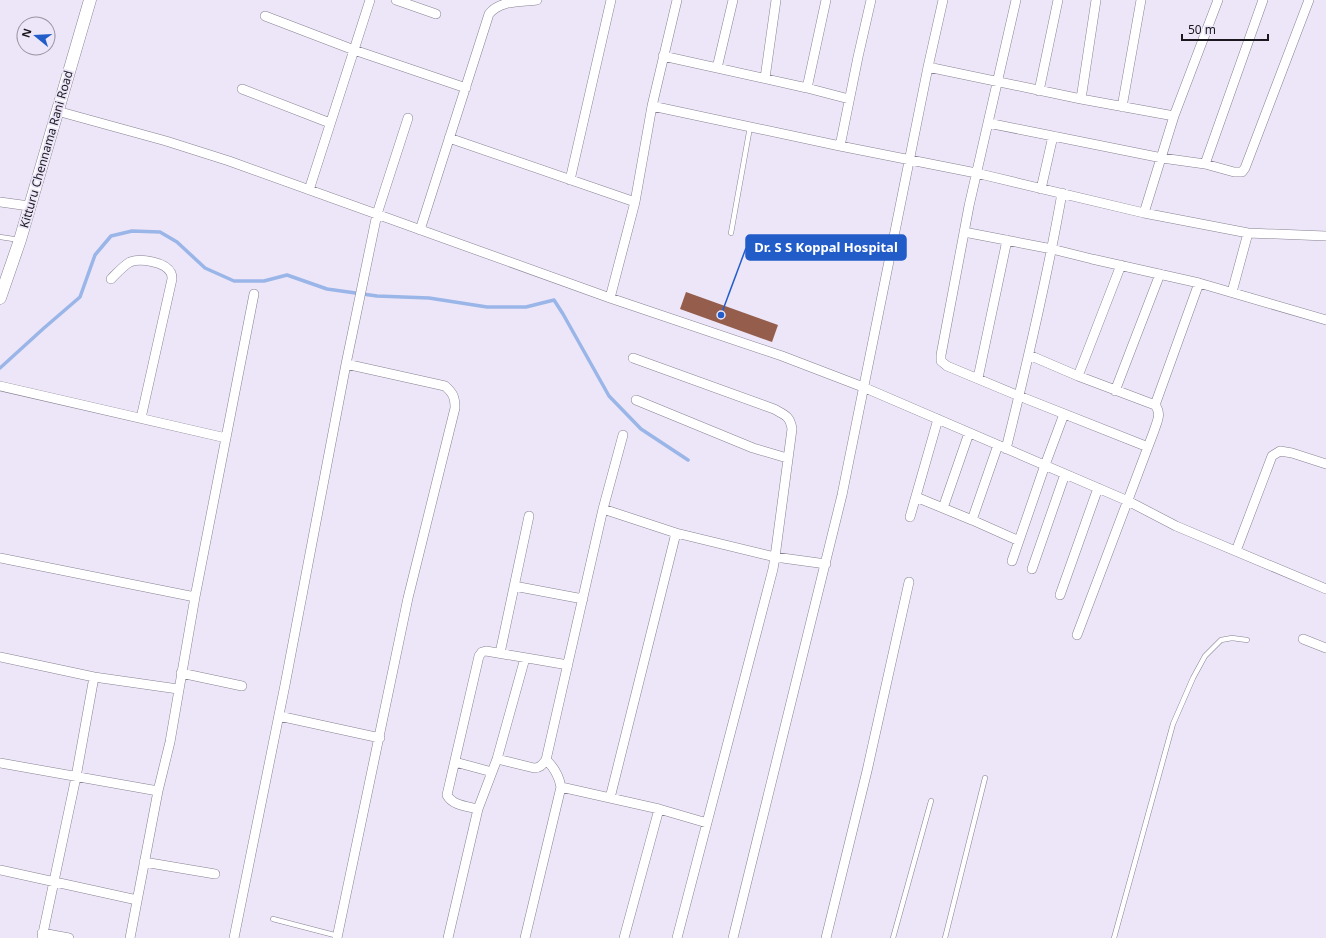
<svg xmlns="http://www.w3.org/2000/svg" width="1326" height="938" font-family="'Noto Sans',sans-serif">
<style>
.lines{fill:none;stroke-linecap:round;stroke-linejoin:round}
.stream{stroke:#9ab5e7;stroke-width:3.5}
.building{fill:#955d4b}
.service-casing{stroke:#878192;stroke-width:5.5}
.minor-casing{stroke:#878192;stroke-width:10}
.tertiary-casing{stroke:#878192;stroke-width:13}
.service{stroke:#fff;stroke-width:4.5}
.minor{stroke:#fff;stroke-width:9}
.tertiary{stroke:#fff;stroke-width:12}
.labels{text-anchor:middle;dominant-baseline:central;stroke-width:3.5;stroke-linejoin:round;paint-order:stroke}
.street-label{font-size:12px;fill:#1a181e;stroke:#ece6f8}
.leader{fill:none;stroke:#225cc9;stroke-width:1.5}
.callout-dot{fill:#225cc9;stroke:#ece6f8;stroke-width:1.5}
.callout{fill:#225cc9;stroke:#225cc9;stroke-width:1.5}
.callout-label{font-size:13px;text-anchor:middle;font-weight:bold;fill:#fff}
</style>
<rect width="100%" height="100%" fill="#ece6f8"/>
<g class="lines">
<path class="stream" d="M0,368L44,328L80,297L95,255L111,236L132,231L160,232L177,242L205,268L234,281H264L287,275L327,289L377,296L429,298L487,307H526L554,300L563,314L609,396L641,429L688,460"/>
</g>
<path class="building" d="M686,292L778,325L772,342L680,309Z"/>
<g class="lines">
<defs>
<path id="service" d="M731,233L750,127
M0,237L20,240
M273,919L338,936
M893,938L931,801
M945,938L985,778
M1114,938L1173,724L1193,678L1205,656L1221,640L1232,638L1247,640"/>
<path id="minor" d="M396,0L436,14
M1016,0L969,206L941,355V361L947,366L1019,396L1148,447
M265,16L354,50L466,88
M663,56L807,88L849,99
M928,67L1081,99L1174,116
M717,68L733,0
M765,78L776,0
M807,88L826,0
M242,89L330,123
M1039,91L1058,0
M1081,99L1096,0
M652,106L840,146L976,173L1144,213L1248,233L1326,236
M1122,107L1141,0
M57,111L166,141L229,161L610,298L782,356L863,387L1128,501L1176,526L1326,589
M988,123L1162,158L1205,164L1234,172H1242L1245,168L1309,0
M449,138L635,202
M840,146L858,57L871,0
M1205,164L1263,0
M570,180L611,0
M1041,189L1053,136
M309,190L370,0
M0,202L29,206
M1144,213L1174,116L1218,0
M420,230L489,14C500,0 521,2 537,0
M964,232L1052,249L1092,259L1199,283L1326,320
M111,279C117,273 123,266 130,262C141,258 166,262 171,273C172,275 172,277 172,279L141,418
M1232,292L1248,233
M610,298L635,202L652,106L677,0
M1029,355L1078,376L1155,405C1162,414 1157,421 1154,431L1077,635
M633,358L774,409C785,415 790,416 792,429L775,557L773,569L677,938
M1078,376L1121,265
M978,378L1007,240
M0,386L226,438
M1115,391L1160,274
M636,400L753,448L787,458
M1155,405L1199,283
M1006,449C1027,364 1047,279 1062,193
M916,497L972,520L1019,541
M943,508L969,433
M603,509L676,533L775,557L826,564
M910,517L938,419
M972,520L998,445
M1236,551L1272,456L1280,451L1292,453L1326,464
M0,558L195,597
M1012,561L1045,465L1064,414
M1032,569L1065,474
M514,586L583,599
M1060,595L1098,488
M1303,639L1326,648
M500,653L529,516
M0,657L94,677L178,689
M181,673L242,686
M279,716L380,738
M497,759L534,768C540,768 542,765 546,760L603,509L623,435
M455,762L492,772
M0,763L158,791
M561,787L659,809L707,823
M610,798L676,533
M478,809C467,806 453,806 447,795L479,656L482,652L486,651L568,665
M144,862L215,874
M0,870L137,900
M42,933L69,938
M42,938L76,777L94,677
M130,938L158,791L170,742L195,597L254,294
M234,938L285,685L346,364L377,214L408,118
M337,938L408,598L455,408C455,397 453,393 445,386L346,364
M448,938L478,809L497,759L525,658
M525,938L561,787C559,776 554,767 546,760
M624,938L659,809
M733,938L842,495L928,67L943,0
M826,938L867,771L909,582"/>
<path id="tertiary" d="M0,298L20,240L90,0"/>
</defs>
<use href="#service" class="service-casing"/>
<use href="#minor" class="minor-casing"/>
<use href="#tertiary" class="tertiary-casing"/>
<use href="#service" class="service"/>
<use href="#minor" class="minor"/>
<use href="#tertiary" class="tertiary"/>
</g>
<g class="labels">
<g class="street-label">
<text transform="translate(46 149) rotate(-74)">Kitturu Chennama Rani Road</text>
</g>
</g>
<path class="leader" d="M721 315L746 248"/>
<circle class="callout-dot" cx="721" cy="315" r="4"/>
<rect class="callout" x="746" y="235" width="160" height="25" rx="4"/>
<g class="callout-label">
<text x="826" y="252">Dr. S S Koppal Hospital</text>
</g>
<g transform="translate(36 36) rotate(288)"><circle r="19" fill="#ece6f8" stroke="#9894a1"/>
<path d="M0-3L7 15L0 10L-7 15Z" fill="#225cc9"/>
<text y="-6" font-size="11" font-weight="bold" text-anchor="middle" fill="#1a181e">N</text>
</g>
<path d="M1182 34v6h86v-6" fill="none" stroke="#1a181e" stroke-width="2"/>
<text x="1188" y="34" font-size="12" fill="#1a181e" stroke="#ece6f8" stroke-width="3" paint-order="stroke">50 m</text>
</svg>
